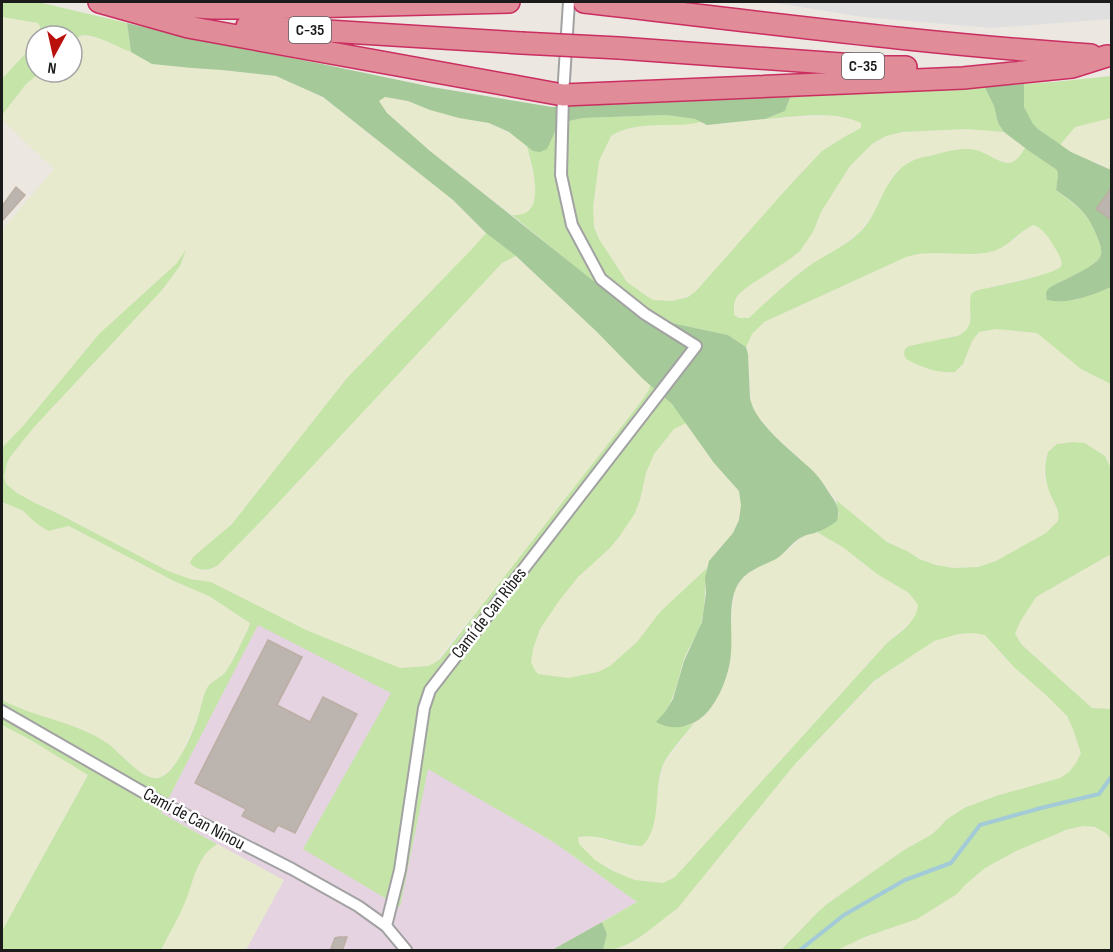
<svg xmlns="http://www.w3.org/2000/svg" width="1113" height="952" font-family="'Sofia Sans Condensed',sans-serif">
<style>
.industrial{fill:#e5d3e1}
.farmland{fill:#e7eacc}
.grass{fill:#c4e4a8}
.forest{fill:#a5c998}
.parking{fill:#dfdfdf}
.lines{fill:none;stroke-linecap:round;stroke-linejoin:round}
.stream{stroke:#a3cad7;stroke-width:4}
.building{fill:#bcb4ae;stroke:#bcafa4;stroke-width:1.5}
.street-casing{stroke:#a2a2a2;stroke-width:14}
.highway-casing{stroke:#ca2e60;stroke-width:24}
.street{stroke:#fff;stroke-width:10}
.highway{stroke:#e08c99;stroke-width:21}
.highway-bridge-casing{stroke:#ca2e60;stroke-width:24;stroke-linecap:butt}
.highway-bridge{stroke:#e08c99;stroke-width:21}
.labels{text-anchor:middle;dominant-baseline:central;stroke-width:5;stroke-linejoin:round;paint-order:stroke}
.shield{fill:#fff;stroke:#5f5f5f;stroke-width:1.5}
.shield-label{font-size:16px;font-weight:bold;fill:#1b1b1b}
.street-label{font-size:18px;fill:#1b1b1b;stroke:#fff}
</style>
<rect width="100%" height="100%" fill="#ece8e1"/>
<path class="industrial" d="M258,624L392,693L303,849L428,768L555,843L637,902L552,950H246L283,880L161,813Z"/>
<path class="farmland" d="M2,17L39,23L40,26L39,36H36V42L2,79Z
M82,36L92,37L103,40L131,52L152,64L222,70L276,76L322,97L453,200L486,233L472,249L347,378L232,524L193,557L196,569L203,571L210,569L217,566L264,518L502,263L516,256L596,331L650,385L649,390L640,403L494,590L434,663L428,666L400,668L306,630L211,582L190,579L168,571L58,513L35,503L17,493L6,484L4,477L5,469L10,457L35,426L162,290L180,267L185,252L176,264L99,334L24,425L2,448V230L54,169L2,120V115L26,84L40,72H72V42Z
M384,97L408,101L430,110L459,118L489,123L515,136L527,146L532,169L535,183L536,196L531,208L527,213L522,215H512L430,151L387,113L378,101Z
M831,116L852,119L861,123V128L846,136L822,151L790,185L693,294L672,301L653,300L648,297L627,282L599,239L593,221V208L599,161L611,136L621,131L645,125H671L701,122L708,125L765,119Z
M1111,118V170L1098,163L1082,158L1060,145L1075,127Z
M966,129L1004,132L1025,148L1016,161L1010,163L999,160L980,151L962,149L951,150L912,161L898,170L891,178L876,210L859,233L825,257L802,270L749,318H739L734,315V304L736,298L739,294L750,285L790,259L800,251L813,232L821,212L850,166L867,148L886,136L902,132Z
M1033,225L1042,229L1058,252L1062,262L1061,266L1057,270L1042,276L1023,279L975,291L971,294L970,300V323L969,328L963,333L946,339L910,346L916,364L928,369L950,373L955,372L960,368L963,364L972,341L979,332L996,329L1038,333L1081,369L1111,384V469L1105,456L1090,446L1085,443L1068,442L1057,444L1046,457L1044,473L1046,483L1059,515V521L1055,525L1046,533L1011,554L984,566L953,568L936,565L919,559L909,552L887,542L877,535L836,500L814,472L773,434L759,418L751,405L748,354L746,347L752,333L764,322L906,257L922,253H979L990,252L1001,248L1015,239L1027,228Z
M686,423L714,463L739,491L741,505L739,520L733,533L718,550L709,561L707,568L660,612L637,642L610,666L598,672L568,678L538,674L534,669L531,662L533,649L540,629L559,601L578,577L610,548L619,537L640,500L646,473L654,454L674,429Z
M2,502L22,510L36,523L48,531L69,526L176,582L209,596L250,623L248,629L226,671L207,688L198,716L178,761L170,770L161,777L154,778L147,776L131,765L115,749L89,732L77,727L24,711L2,700Z
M817,532L844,548L877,574L909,593L919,605L918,612L915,618L887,643L675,877L663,883L635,880L620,874L595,860L579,844L578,837L586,836L604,839L620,844L634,846L647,841L652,826L660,778L664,764L694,723L700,719L715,702L722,688L731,653V622L734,593L741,580L752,570L775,559L787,551L803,536Z
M1111,554V709H1103L1092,708L1022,645L1015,634L1020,622L1036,597Z
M974,633L985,634L1014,667L1047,696L1067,716L1073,729L1081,753L1076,764L1069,772L1060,778L996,796L964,808L946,820L939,828L931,835L904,850L827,904L818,912L781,950H612L635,942L658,922L677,909L795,764L875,681L934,641L958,634Z
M2,725L29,739L88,774L2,931Z
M1083,826L1101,829L1106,833L1111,839V950H837L853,942L882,931L965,885L985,868L1016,851L1055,834Z
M217,844L284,880L246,950H161L186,899L199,864L207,851Z"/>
<path class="grass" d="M2,2H38L127,23L131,52C119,48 92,32 80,36C78,37 74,41 72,42V36H39L40,26L38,23L2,17Z
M36,42V72H40L26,84L2,115V79Z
M1111,76V118L1075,127L1060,145L1033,125L1024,107V84L1054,82Z
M984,86L994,106L998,123L1004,132L966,129L902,132L886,136L872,144L850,166L821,212L813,232L800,251L790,259L750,285L739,294L736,298L734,304V315L739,318H749C766,302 783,286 801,272C820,256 845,248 862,230C882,209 883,175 912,161C918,158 924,157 930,156C946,152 962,146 979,151C989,154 999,163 1009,163C1017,162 1021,154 1025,148L1057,170L1058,175L1056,190C1079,208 1087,211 1098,239C1101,247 1104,254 1097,261C1087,270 1065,279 1052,286L1053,301L1075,300L1111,287V384L1081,369L1037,333L1007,330L996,329L979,332L972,341L963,364L955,372C938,374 921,367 906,359L904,354L905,349L909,346L957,336C978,327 967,312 971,294L975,291C988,287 1057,275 1061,266C1063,260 1058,253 1055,248C1049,239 1045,229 1033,225C1018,232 1008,248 990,252C962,258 934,248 906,257L764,322L752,334L746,347L728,335L667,322L632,299L596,284L512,215C549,218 532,167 527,146L533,151L550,143L556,130L569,121L583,118L666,115L695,119L701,122C672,129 638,119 611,136L599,161L593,208L594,227L599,239L627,282L648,297L653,300L672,301L688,297L696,291L790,185L822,151L846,136L861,128V123C834,110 795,117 765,119L785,111L791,95Z
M486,233L516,256L502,263L264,518L217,566C207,571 199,572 190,563L193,557L232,524L347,378L472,249Z
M186,250L180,266L162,290L35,426L10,457L7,463L4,477L6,484L17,493L35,503L57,513L168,571L190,579L211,582L306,630L400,668L428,666L434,663L440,659L640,403L649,390L650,385L672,404L686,423L674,429L654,454L646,473L640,500L635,513L619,537L610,548L578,577L559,601L540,629L533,649L531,662L534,669L538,674L568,678L598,672L610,666L637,642L660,612L707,568C704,585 706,602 702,620C699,633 689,646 684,659C678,677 676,696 665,712L686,726L694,723C685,735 669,752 663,765C653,789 662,828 642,846C620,846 600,833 578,837L579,844L595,860L613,871L635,880L663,883L675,877L887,643C899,633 917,622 918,605L909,593L877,574L844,548L817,532L837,521L839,514L836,500L887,542L909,552L919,559L936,565L953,568L978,567L996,561L1046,533L1058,521C1060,512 1056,506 1052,498C1045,482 1043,469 1048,452L1057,444L1073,442L1085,443L1105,456L1111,469V554L1036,597L1020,622L1015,634L1022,645L1092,708L1111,709V839L1106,833L1095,827L1083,826L1066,830L1016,851L985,868L965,885L957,894L917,919L865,937L837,950H781L818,912L827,904L904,850L931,835L939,828L946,820L964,808L996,796L1060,778L1069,772L1076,763L1081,753L1073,729L1067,716L1047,696L1014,667L985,635L974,633L958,634L934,641L874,681L795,764L677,909C653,925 633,950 603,950L607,934L602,922L637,902L555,843L428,769L400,907L303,849L391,693L258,625L161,813L217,844C197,856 194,880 186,900C179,917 169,934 161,950H2V931L88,775L29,739L2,725V700C35,718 75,721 107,743C120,752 142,781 158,778C176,775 194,730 199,714C201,706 203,696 207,688C211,681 222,678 227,670C235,657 241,643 248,629L250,623L209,596L176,582L69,526L48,531L36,523L22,510L2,502V448L24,425L99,334L176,264Z"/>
<path class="forest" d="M127,23L195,39L322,64L432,87L552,107L791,95L785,111L765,119L707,125L695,119L666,115L583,118L569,121L556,130L547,149L540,152L533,151L509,132L489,123L459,118L430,110L408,101L385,97L379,101L387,113L430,151L596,283L632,299L667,322L728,335L746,347L748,354L750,398C755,425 795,453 814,472C820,478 824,485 828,491C835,502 841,507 837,521C831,525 824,530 817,532C813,534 808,534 804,536C793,540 786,553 776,559C764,565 750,569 741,580C726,598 733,630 731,652C730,675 716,711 695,722C681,729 669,729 656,722L665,712L673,699L684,661L702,622L706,593L705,578L709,561L733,533L739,520L741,505L739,491L714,463L672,404L643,379L596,331L516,256L486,233L453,200L323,97L276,76L222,70L192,68L152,64L131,52Z
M1024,84V107L1033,124L1038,129L1071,152L1111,170V287C1092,295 1069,305 1047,300C1045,293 1046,290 1052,286C1065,279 1087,270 1097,261C1104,254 1101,247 1098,239C1088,213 1079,206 1056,190L1058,175L1057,170L1029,151L1004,132L998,123L994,106L984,86Z
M602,922L607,934L603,950H552Z"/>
<path class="parking" d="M769,2H1111V19L992,28L862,17Z"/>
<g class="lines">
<path class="stream" d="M800,950L844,915L905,880L951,863L980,825L1041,808L1099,794L1112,776"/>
</g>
<path class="building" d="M16,187L25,195L2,221V206Z
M1112,187V220L1096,209Z
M268,640L302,657L277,705L310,722L323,697L357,714L295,833L278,825L274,832L242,816L246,809L195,783Z
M339,937H347L342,951H330L335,938Z"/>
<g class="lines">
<defs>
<path id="street" d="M2,711L160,802L292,869L358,906L386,926L406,950
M386,926L400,870L424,708L430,690L696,346L645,314L601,279L572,225L561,175L563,95L569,2"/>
<path id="highway" d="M99,2L188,27L563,95L963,78L1072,67L1107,56
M584,2C753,21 922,44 1091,55
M137,3L212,8H261L509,2
M247,26L521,43
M619,48L883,67H906"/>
</defs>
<use href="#street" class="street-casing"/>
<use href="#highway" class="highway-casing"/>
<use href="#street" class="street"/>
<use href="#highway" class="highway"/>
<defs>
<path id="highway-bridge" d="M521,43L619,48"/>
</defs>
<use href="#highway-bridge" class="highway-bridge-casing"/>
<use href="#highway-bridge" class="highway-bridge"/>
</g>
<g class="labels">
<g class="shield">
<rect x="289" y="17" width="42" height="26" rx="4.5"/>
<rect x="842" y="53" width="42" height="26" rx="4.5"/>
</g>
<g class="shield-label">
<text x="310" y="30">C-35</text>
<text x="863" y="66">C-35</text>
</g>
<g class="street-label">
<text transform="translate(489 613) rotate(-52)">Camí de Can Ribes</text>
<text transform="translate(194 819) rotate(28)">Camí de Can Ninou</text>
</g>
</g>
<rect width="1113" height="952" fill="none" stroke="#1b1b1b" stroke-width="6"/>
<g transform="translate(54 54) rotate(188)"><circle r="28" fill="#ffffff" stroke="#a4a4a4" stroke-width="1.5"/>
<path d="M0-4.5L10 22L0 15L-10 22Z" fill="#b9100c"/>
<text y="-9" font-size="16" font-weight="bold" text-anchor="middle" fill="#1b1b1b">N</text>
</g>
</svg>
